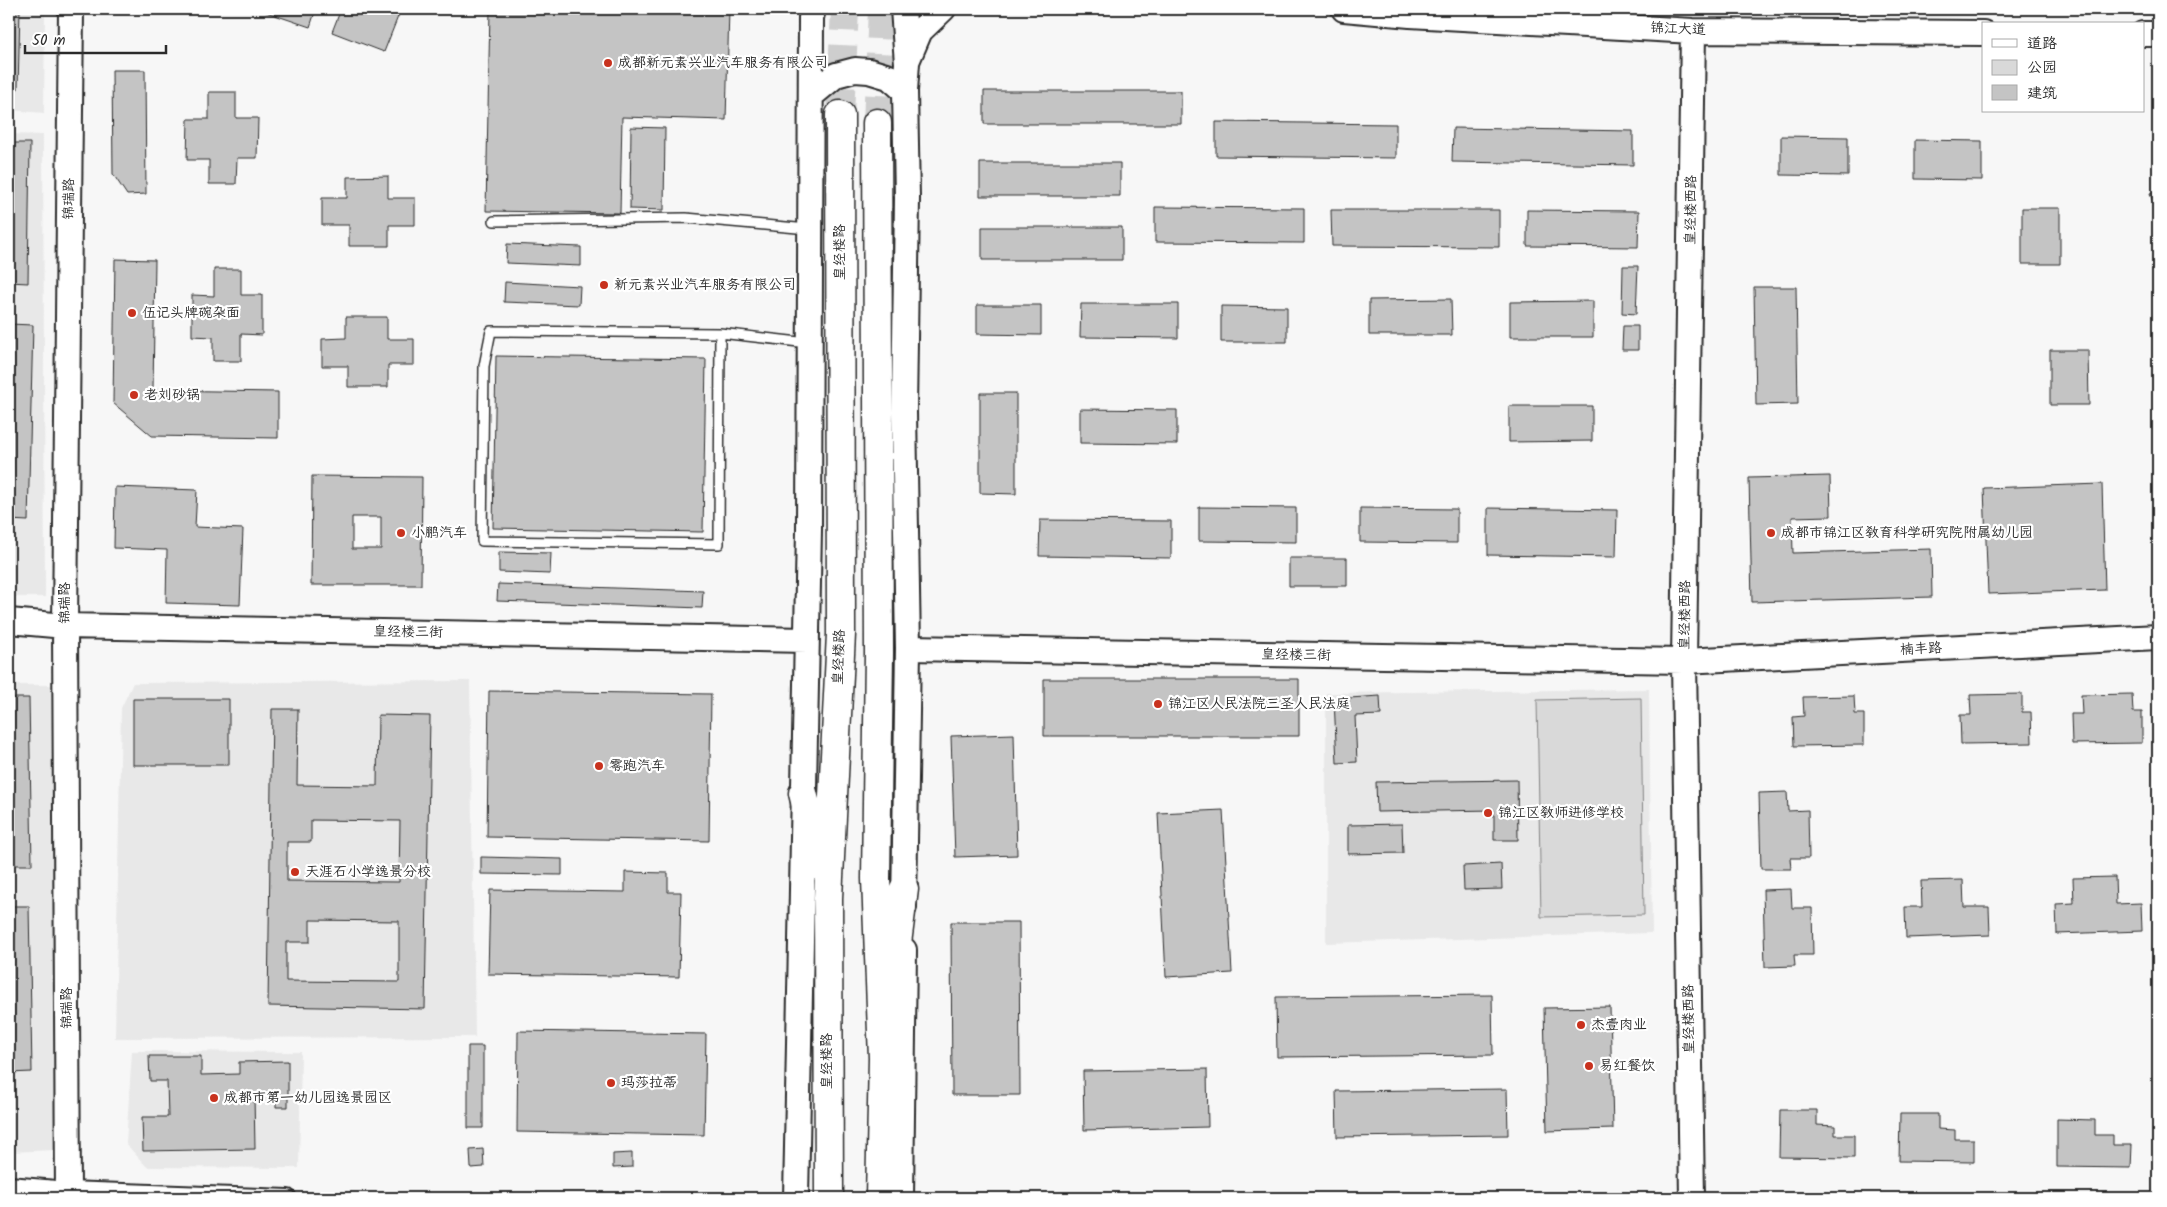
<svg xmlns="http://www.w3.org/2000/svg" width="2167" height="1207" font-family="Kalam,'LXGW WenKai TC',sans-serif">
<style>
.built{fill:#e8e8e8}
.green{fill:#d9d9d9;stroke:#828282}
.building{fill:#c4c4c4;stroke:#2b2b2b;fill-rule:evenodd}
.lines{fill:none;stroke-linecap:round;stroke-linejoin:round}
.highway-tunnel{stroke:#cecece;stroke-width:28;stroke-dasharray:28 14;stroke-linecap:butt}
.lane-casing{stroke:#2b2b2b;stroke-width:12}
.street-casing{stroke:#2b2b2b;stroke-width:20}
.secondary-casing{stroke:#2b2b2b;stroke-width:28}
.highway-casing{stroke:#2b2b2b;stroke-width:31}
.lane{stroke:#fff;stroke-width:9}
.street{stroke:#fff;stroke-width:16}
.secondary{stroke:#fff;stroke-width:24}
.highway{stroke:#fff;stroke-width:28}
.poi-dot{fill:#c8321e;stroke:#fff;stroke-width:2}
.labels{text-anchor:middle;dominant-baseline:central;stroke-width:4.5;stroke-linejoin:round;paint-order:stroke}
.street-label{font-size:14px;fill:#2b2b2b;stroke:#fff}
.poi-label{font-size:14px;fill:#2b2b2b;stroke:#fff;text-anchor:start}
</style>
<rect width="100%" height="100%" fill="#f7f7f7"/>
<filter id="ink" filterUnits="userSpaceOnUse"><feTurbulence type="fractalNoise" baseFrequency=".02" numOctaves="2"/><feDisplacementMap in="SourceGraphic" scale="10" xChannelSelector="R" yChannelSelector="G"/><feConvolveMatrix kernelMatrix="1 2 1 2 8 2 1 2 1" color-interpolation-filters="sRGB"/></filter>
<g filter="url(#ink)">
<path class="built" d="M9,9H45L44,113L9,110Z
M9,134L43,135L45,597H9Z
M470,681L475,1037L115,1038L121,708L133,683Z
M9,685H51L56,1150L9,1152Z
M1649,689L1652,933L1326,943V693Z
M132,1051L301,1052L299,1168L147,1167L126,1144Z"/>
<path class="green" d="M1641,698L1644,915L1541,917L1537,700Z"/>
<path class="building" d="M9,9H20L18,89H9Z
M257,9H316L310,27Z
M341,9H401L384,52L332,32Z
M490,9H729L726,120L622,117L620,213L486,211Z
M112,70H145L146,194L127,195L113,174Z
M984,91H1181V124H984Z
M209,92H236V118H258L257,158H237L236,184H209V160H187L188,119H209Z
M1216,122L1396,124V158L1216,156Z
M631,127L665,128L664,210L630,209Z
M1453,128L1633,131V165L1452,162Z
M1781,136L1848,137V176L1781,175Z
M1915,140L1982,141V180L1915,179Z
M9,143H30L28,283L9,282Z
M980,163H1120V196H980Z
M388,176V198H415V225H389V246H349V225H322V198H347V177Z
M2158,190V219L2150,193Z
M1155,207L1304,208V243L1155,242Z
M2022,208H2060V264H2022Z
M1331,210H1499V247L1332,246Z
M1527,210L1639,211L1638,247L1527,246Z
M982,227H1122V260H982Z
M507,244L581,247V266L506,263Z
M115,259L155,260L153,390L278,392V438L152,436L113,403Z
M1623,266H1638L1636,314L1622,313Z
M214,269H241V295H262V335L241,334V361H213V337L192,336V295L214,296Z
M505,282L580,286L579,305L504,302Z
M1754,287H1796L1798,404L1756,405Z
M1451,299L1452,335H1369V300Z
M1593,301V337H1510V302Z
M1081,304H1178V338L1080,337Z
M977,305H1041V335L977,334Z
M1221,306L1287,307V342H1221Z
M346,317H387V339H414V365H388V387H348V366H322V339L346,338Z
M9,324L33,325L28,521L9,520Z
M1623,326H1638V350H1622Z
M2050,350H2088L2089,405H2050Z
M496,356L706,359L703,532L493,528Z
M980,393H1016V494L980,493Z
M1509,406H1592V441L1509,442Z
M1080,409L1177,410V444L1080,443Z
M312,476L422,477L421,585H311ZM352,517H381V549H352Z
M1830,476L1831,516L1792,517L1793,553L1931,549L1932,597L1752,602L1749,478Z
M2102,484L2105,590L1988,594L1984,488Z
M115,487L197,490L195,527L243,529L240,605L166,603L167,550L114,548Z
M1199,507L1296,508V542L1199,541Z
M1360,508L1457,509V543L1360,542Z
M1488,508L1617,510L1616,557L1488,555Z
M1040,520L1171,521V558L1039,556Z
M499,552L551,553L550,574L499,572Z
M1289,558H1347V586H1289Z
M498,584L703,591L702,608L497,601Z
M1044,679H1299V736H1044Z
M489,691L711,694L709,841L487,837Z
M2022,694V712H2031L2032,743L1961,744L1960,715H1971L1970,695Z
M2132,694L2133,712H2142V743L2072,744L2071,714H2082L2081,695Z
M1380,696L1381,715L1355,716L1357,762L1337,763L1334,699Z
M1854,696L1855,714H1864V745L1794,746L1793,717L1804,716L1803,697Z
M9,698H29L32,865H9Z
M133,699H229V765H133Z
M272,709H298L297,785L377,786L378,715L430,716L425,1009L268,1006ZM311,820L400,821L399,882L287,881V842H311ZM310,920L399,921V982L286,981V942H310Z
M1014,734L1017,855L955,857L951,736Z
M1517,780L1518,840H1494V810L1377,812L1376,782Z
M1787,792L1788,811L1808,810L1809,858H1790L1791,869H1761L1759,793Z
M1223,810L1232,973L1166,977L1158,813Z
M1402,824L1403,853L1348,854V825Z
M481,857L562,859V875L481,874Z
M1501,864L1502,889L1464,890L1463,866Z
M625,872L668,873V892H681L679,977L488,974L490,890L625,892Z
M2115,877L2116,904L2141,903L2142,931L2057,934L2056,904L2074,903L2073,878Z
M1963,880L1964,907H1989L1990,935L1906,938L1905,907H1922L1921,881Z
M1791,889L1792,908H1812L1813,955H1794L1795,966L1765,967L1763,890Z
M9,906H29L32,1072L9,1073Z
M951,922H1019L1020,1095H952Z
M1492,995L1493,1055L1277,1057L1276,997Z
M1610,1007L1613,1129L1547,1131L1544,1008Z
M518,1031L706,1034L704,1135L517,1132Z
M468,1046H483V1128H468Z
M149,1056H201V1075L239,1074V1062L288,1061V1107H276V1096H254L255,1149L143,1151L142,1117H168L167,1081H150Z
M1207,1069L1208,1127L1084,1130L1083,1071Z
M1507,1089L1508,1135L1337,1137L1336,1091Z
M1780,1110H1817V1125L1835,1126V1135H1854V1158L1779,1157Z
M1900,1114H1938V1129L1955,1130V1139H1974V1162L1899,1161Z
M2057,1119L2095,1120V1135H2113V1145H2132L2131,1168L2057,1167Z
M483,1149L484,1167L471,1168L470,1150Z
M632,1153V1167L613,1168V1154Z"/>
<g class="lines">
<path class="highway-tunnel" d="M840,115L845,9
M877,123L882,9"/>
<defs>
<path id="lane" d="M494,221L686,218L808,229
M720,333L719,544L482,541L484,366L491,331L720,333L808,343"/>
<path id="street" d="M9,1185L68,1190L288,1198"/>
<path id="secondary" d="M903,9L907,63L905,91L907,198L904,412L908,648L904,907
M1344,9L1410,15L1693,31L1983,33
M2143,34H2158
M908,59L920,31L943,9
M812,95L836,75L855,70L869,71L889,77L905,91
M9,621L65,626L807,640
M908,648L1684,661L2158,637
M68,1198L65,626L71,9
M796,1198L809,530L811,18L813,9
M901,1198L904,950
M1692,1198L1684,661L1693,31"/>
<path id="highway" d="M877,123L879,653L876,879L883,1058L880,1198
M803,793L821,867
M893,974L904,889
M829,1198L828,898L841,634L840,115"/>
</defs>
<use href="#lane" class="lane-casing"/>
<use href="#street" class="street-casing"/>
<use href="#secondary" class="secondary-casing"/>
<use href="#highway" class="highway-casing"/>
<use href="#lane" class="lane"/>
<use href="#street" class="street"/>
<use href="#secondary" class="secondary"/>
<use href="#highway" class="highway"/>
</g>
</g>
<g class="poi-dot">
<circle cx="608" cy="63" r="5"/>
<circle cx="604" cy="285" r="5"/>
<circle cx="132" cy="313" r="5"/>
<circle cx="134" cy="395" r="5"/>
<circle cx="401" cy="533" r="5"/>
<circle cx="1771" cy="533" r="5"/>
<circle cx="1158" cy="704" r="5"/>
<circle cx="599" cy="766" r="5"/>
<circle cx="1488" cy="813" r="5"/>
<circle cx="295" cy="872" r="5"/>
<circle cx="1581" cy="1025" r="5"/>
<circle cx="1589" cy="1066" r="5"/>
<circle cx="611" cy="1083" r="5"/>
<circle cx="214" cy="1098" r="5"/>
</g>
<g class="labels">
<g class="street-label">
<text transform="translate(1678 29) rotate(2)">锦江大道</text>
<text transform="translate(69 199) rotate(-89)">锦瑞路</text>
<text transform="translate(1691 210) rotate(-89)">皇经楼西路</text>
<text transform="translate(840 252) rotate(-90)">皇经楼路</text>
<text transform="translate(65 603) rotate(-90)">锦瑞路</text>
<text transform="translate(1685 615) rotate(-89)">皇经楼西路</text>
<text transform="translate(408 632) rotate(1)">皇经楼三街</text>
<text transform="translate(1921 649) rotate(-3)">楠丰路</text>
<text transform="translate(1296 655) rotate(1)">皇经楼三街</text>
<text transform="translate(839 657) rotate(-88)">皇经楼路</text>
<text transform="translate(67 1008) rotate(-90)">锦瑞路</text>
<text transform="translate(1689 1019) rotate(-91)">皇经楼西路</text>
<text transform="translate(827 1061) rotate(-90)">皇经楼路</text>
</g>
<g class="poi-label">
<text x="618" y="63">成都新元素兴业汽车服务有限公司</text>
<text x="614" y="285">新元素兴业汽车服务有限公司</text>
<text x="142" y="313">伍记头牌碗杂面</text>
<text x="144" y="395">老刘砂锅</text>
<text x="411" y="533">小鹏汽车</text>
<text x="1781" y="533">成都市锦江区教育科学研究院附属幼儿园</text>
<text x="1168" y="704">锦江区人民法院三圣人民法庭</text>
<text x="609" y="766">零跑汽车</text>
<text x="1498" y="813">锦江区教师进修学校</text>
<text x="305" y="872">天涯石小学逸景分校</text>
<text x="1591" y="1025">杰壹肉业</text>
<text x="1599" y="1066">易红餐饮</text>
<text x="621" y="1083">玛莎拉蒂</text>
<text x="224" y="1098">成都市第一幼儿园逸景园区</text>
</g>
</g>
<rect width="2167" height="1207" fill="none" stroke="#fff" stroke-width="30"/>
<rect x="15" y="15" width="2137" height="1177" fill="none" stroke="#2b2b2b" stroke-width="2" filter="url(#ink)"/>
<rect x="1982" y="22" width="162" height="90" fill="#ffffff" stroke="#aaaaaa"/>
<rect x="1992" y="39" width="25" height="8" fill="#ffffff" stroke="#aaaaaa"/>
<text x="2027" y="48" font-size="15" fill="#2b2b2b">道路</text>
<rect x="1992" y="60" width="25" height="15" fill="#d9d9d9" stroke="#aaaaaa"/>
<text x="2027" y="72" font-size="15" fill="#2b2b2b">公园</text>
<rect x="1992" y="85" width="25" height="15" fill="#c4c4c4" stroke="#aaaaaa"/>
<text x="2027" y="98" font-size="15" fill="#2b2b2b">建筑</text>
<path d="M25 45v8h141v-8" fill="none" stroke="#2b2b2b" stroke-width="2.5"/>
<text x="32" y="45" font-size="15" fill="#2b2b2b" stroke="#ffffff" stroke-width="4" paint-order="stroke">50 m</text>
</svg>
